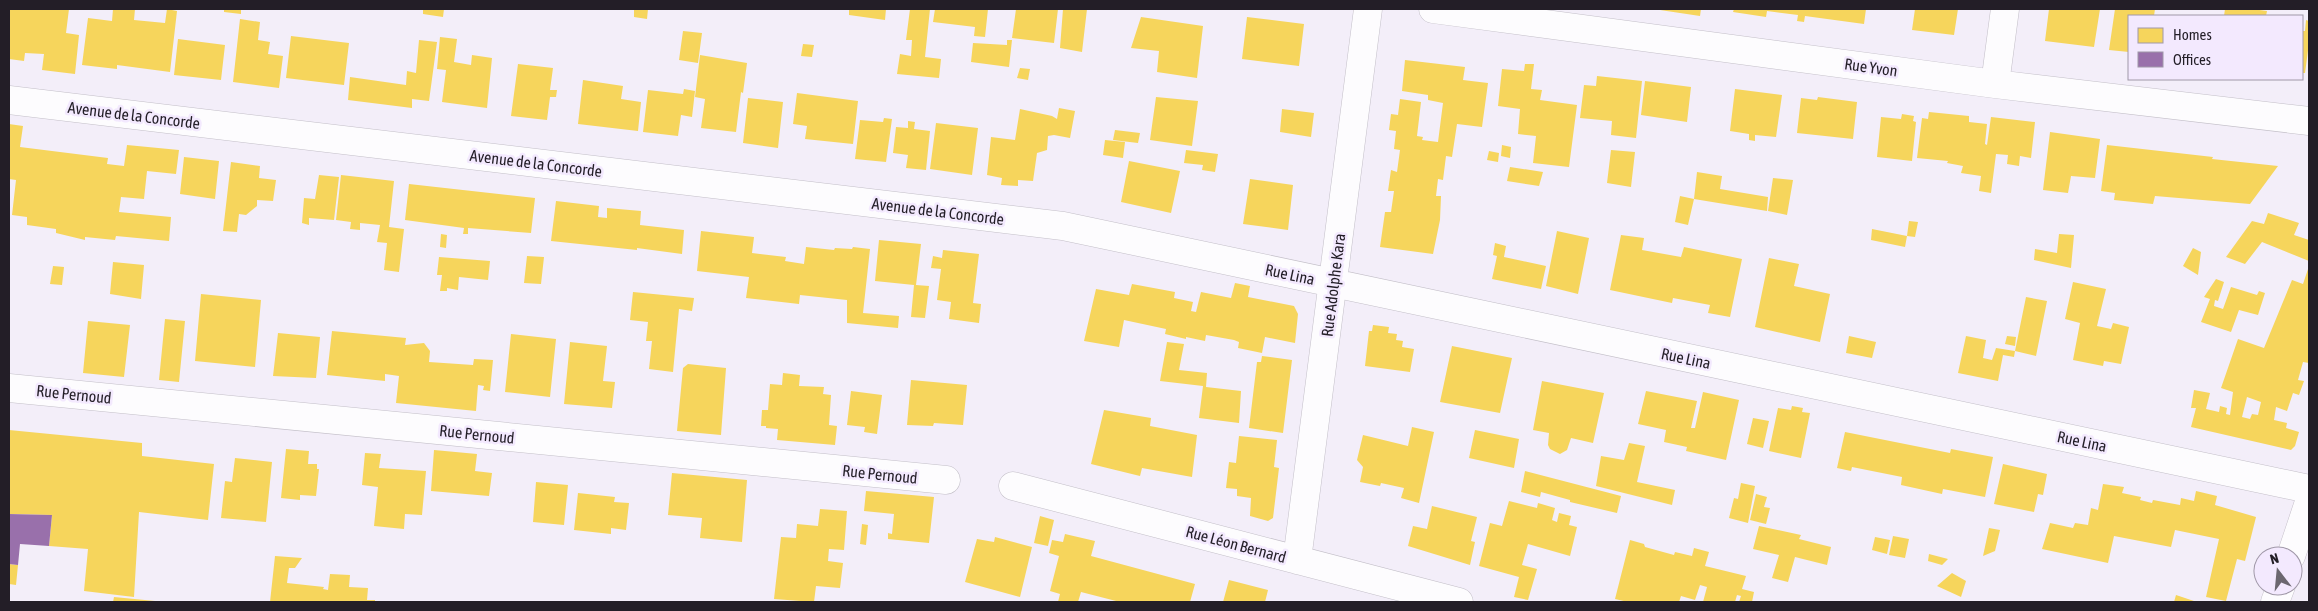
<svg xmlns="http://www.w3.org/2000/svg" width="2318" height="611" font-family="'Asap Condensed',sans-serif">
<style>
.homes{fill:#f6d55c;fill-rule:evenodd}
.offices{fill:#9970ab}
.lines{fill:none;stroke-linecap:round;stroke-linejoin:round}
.street-casing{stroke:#c3bfc8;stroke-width:29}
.street{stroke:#fdfcfe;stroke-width:28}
.labels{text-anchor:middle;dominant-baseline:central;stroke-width:5;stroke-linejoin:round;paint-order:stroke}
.street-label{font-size:16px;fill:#231e27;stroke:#f3e9fe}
</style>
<rect width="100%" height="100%" fill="#f3eef9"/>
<path class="homes" d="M9,9H69L66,33L79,35L75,74L42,70L44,54L25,53L24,61L9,59Z
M113,9H135L134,20L165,23L167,9L177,11L170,72L117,65V69L82,65L88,18L112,21Z
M224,9H241V14L224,12Z
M423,9H444L443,17L423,14Z
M634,9H648L647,19L634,17Z
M849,9H886L885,20L849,15Z
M910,9H930L925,57L941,59L939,78L897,74L900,54L911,56L912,40H906Z
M935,9H988L985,37L974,36L975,27L933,22Z
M1016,9H1058L1054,43L1012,38Z
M1063,9H1087L1082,52L1060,48Z
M1660,9H1701L1700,16L1660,10Z
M1734,9H1866L1864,24L1805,16L1804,22L1797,21L1798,15L1767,11L1766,17L1733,12Z
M1915,9H1958L1954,35L1912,30Z
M2049,9H2100L2094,47L2045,41Z
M2115,9H2155L2154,16H2129V52L2109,50Z
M2225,9H2252L2267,11L2266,16H2224Z
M1141,17L1203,26L1197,78L1157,72L1159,51L1131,48Z
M1247,17L1304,24L1299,66L1242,59Z
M240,19L260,22L258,40L270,42L268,54L283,56L279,88L233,82Z
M2306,20L2309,21V43L2305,73H2302V31H2305Z
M683,31L702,33L698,63L679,60Z
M291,36L349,43L344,85L286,78Z
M440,37L457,39L454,62L471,65L472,55L492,58L487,108L442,102L446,70L437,69Z
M178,39L225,45L221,80L174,75Z
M419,40L437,42L429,101L412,99V108L348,100L350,77L406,85L407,71L416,73Z
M1007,40H1012L1009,67L971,62L973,43L1007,45Z
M803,44L814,45L812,57L801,56Z
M700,55L747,63L743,93L741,92L736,132L701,128L705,99L695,97Z
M1405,60L1465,67L1463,80L1488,83L1482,127L1457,124L1452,157L1446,156L1443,180L1438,179L1436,196H1441L1440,220L1433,254L1380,247L1385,212H1391L1394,191H1388L1391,170L1397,172L1400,150L1394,149L1396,131L1389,130L1391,114L1398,115L1400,99L1421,102L1417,136L1423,137L1422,140L1438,142L1443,103L1428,100V95L1402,91Z
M518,64L553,68L550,90H557L556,97H550L547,120L511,116Z
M1525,64H1534L1531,89L1542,90L1540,100L1577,105L1569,167L1533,163L1536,136L1518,134L1520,109L1498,106L1502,69L1524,71Z
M1020,68L1030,69L1028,80L1017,78Z
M1597,76L1642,81L1636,138L1611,135L1612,121L1580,118L1584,85L1596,86Z
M583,80L623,86L621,99L641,102L638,131L578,124Z
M1645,81L1691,87L1687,122L1641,115Z
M684,89L695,91L692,117L681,115L678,136L643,132L648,90L683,94Z
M1735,89L1782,95L1776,137L1755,135V141L1749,140V134L1730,131Z
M797,93L858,101L853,144L805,139L807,126L793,124Z
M1156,97L1198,101L1192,146L1150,140Z
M1818,97L1857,102L1853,139L1797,133L1801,98L1817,100Z
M748,98L783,102L778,148L743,143Z
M1059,108L1075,111L1070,138L1054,135L1048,136L1047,150L1037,153L1033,181L1018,180V186L1001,185L1002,178L987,175L991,137L1015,140L1020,109L1052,116L1057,119Z
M1282,109L1314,113L1311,137L1280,132Z
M1929,112L1969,116V122L1987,124L1985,144L1987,145L1991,117L2035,122L2031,158L2020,156L2019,166L2007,164L2008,155L1996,154L1991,193L1979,191L1981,176L1961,173L1963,166L1947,163L1948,161L1917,158L1922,118L1928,119Z
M1902,114L1914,116L1913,121L1916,122L1912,161L1877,157L1881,117L1901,119Z
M884,118L892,119L886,162L855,159L860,120L883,122Z
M908,121L915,122L914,129L930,131L926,170L906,168L908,155L893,153L896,127L908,128Z
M936,123L978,128L972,175L930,169Z
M9,124L23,126L20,147L108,158L107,164L124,166L127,145L179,150L176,174L147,171L144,199L121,197L119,212L171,217L169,241L116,236L115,240L85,237V240L56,233V229L27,225V217L12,215L16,180L9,179Z
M1115,130L1140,133L1138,143L1113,140Z
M2050,132L2100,139L2095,178L2071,176L2068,193L2043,190Z
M1105,140L1125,142L1123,158L1103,155Z
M1502,145L1511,147L1510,158L1501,156Z
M2107,145L2213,157L2212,159L2278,166L2250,204L2155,196L2153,204L2114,200L2115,193L2101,191Z
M1186,150L1218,154L1215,172L1202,170L1203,165L1184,163Z
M1611,150L1635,152L1631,187L1607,183Z
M1489,151L1499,153L1498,162L1487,160Z
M184,157L219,161L215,199L180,194Z
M1129,161L1180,171L1171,213L1121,202Z
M231,162L260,166L259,178L276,180L273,201L257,200V206L246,215L239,214L237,232L223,231Z
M1510,167L1543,172L1539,186L1507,181Z
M1697,172L1722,176L1720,189L1768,197L1767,211L1694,199Z
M319,175L339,177L334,220L309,218V225L302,223L304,198L315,199Z
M341,175L394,181L389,227L404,229L399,272L384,270L387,243L377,242L380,225L360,223V230L350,229L351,222L336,220Z
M1773,178L1793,180L1787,215L1768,211Z
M1250,179L1293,185L1288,230L1243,224Z
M409,184L535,198L531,233L468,228V234H463L464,228L405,220Z
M1680,196L1694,199L1688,225L1675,222Z
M556,201L599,206L598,217L607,218V208L641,211L640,225L684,230L682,254L637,248V250L551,241Z
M2268,213L2299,223L2294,235L2309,240V261L2262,242L2245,264L2226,257L2252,221L2264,224Z
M1909,221L1918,222L1915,237L1907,236Z
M1872,229L1907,236L1905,247L1871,240Z
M701,231L754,237L752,253L786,257L785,261L804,264L806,247L834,250L835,248L852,249L853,247L870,249L863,313L899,316L898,328L847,323V300L800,295L799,304L746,298L749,277L697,271Z
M1557,231L1589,238L1578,294L1546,286Z
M441,234L447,235L446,248L440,247Z
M2059,234L2074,235L2071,268L2034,260L2035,249L2057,253Z
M1621,235L1644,238L1642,250L1681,257L1684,247L1742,259L1730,317L1708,313L1710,305L1673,298L1672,303L1610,290Z
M879,240L921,244L916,285L929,286L925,318L911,317L914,285L875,281Z
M1495,243L1506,246L1504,257L1546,266L1541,289L1492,279L1497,256L1493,255Z
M2193,248L2201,252L2198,275L2183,266Z
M943,250L979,254L973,303L981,304L979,323L949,319L951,302L937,300L941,269L931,268L933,256L942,258Z
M527,256L544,257L541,284L524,283Z
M439,257L490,261L488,280L459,277L458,290L447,288V291H440L442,275H437Z
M1769,258L1799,264L1794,286L1830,294L1820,342L1755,327Z
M113,262L144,265L141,299L110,294Z
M53,266L64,267L62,285L50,284Z
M2309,266V363L2303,362L2298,380L2304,381L2299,395L2293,393L2287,411L2276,407L2274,420L2287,423L2286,428L2299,432L2295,446L2291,450L2191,427L2196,408H2191L2194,390L2210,393L2206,409L2219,412L2220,406L2227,408L2226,414L2230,415L2233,392L2221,388L2238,339L2264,348L2292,280L2303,284ZM2247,397L2261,402L2258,415L2252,414L2250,419L2242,417Z
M2216,279L2224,282L2218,301L2215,300L2214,306L2223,309L2231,287L2257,295L2259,291L2265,293L2258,315L2239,310L2231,332L2201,322L2210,299L2204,297Z
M2073,282L2106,289L2097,326L2111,329L2113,323L2129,327L2121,364L2104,361L2103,366L2073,360L2080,323L2065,319Z
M1235,283L1250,286L1248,297L1294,306L1298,314L1295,343L1265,337L1262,353L1238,348L1239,342L1234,340L1206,335L1205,341L1186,337V339L1165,334L1166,329L1124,320L1119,347L1084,341L1096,289L1129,295L1132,284L1175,292L1174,298L1193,302L1191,311L1196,312L1201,292L1231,298Z
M633,292L694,298L692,311L679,309L673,372L649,369L652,341H646L648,322L630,320Z
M201,294L261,300L255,367L195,361Z
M2026,297L2047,301L2036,356L2015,351Z
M165,319L185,321L179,382L159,380Z
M88,321L130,325L124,377L83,373Z
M1373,325L1389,327L1388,333L1397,334L1396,340L1403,341L1402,347L1414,349L1410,372L1365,366L1369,331H1372Z
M332,331L406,338L405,345L424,343L430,351L429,362L473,365L474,359L493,360L490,391L483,390L484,386L478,385L476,411L396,403L399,376L385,374V381L327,375Z
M278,333L320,337L316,378L273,376Z
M511,334L556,339L550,397L505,392Z
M1849,336L1876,342L1872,358L1846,353Z
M1966,336L1986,340L1983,358L1992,360L1996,348L2015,351L2014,357L2003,355L1998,381L1958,373Z
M2007,336L2016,337L2015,346L2005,344Z
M570,342L607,346L603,381L615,382L612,408L564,404Z
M1167,342L1184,344L1179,370L1207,373L1206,387L1241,391L1239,423L1199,418L1203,386L1160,381Z
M1452,346L1512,358L1500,413L1440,402Z
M1262,356L1292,360L1283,433L1249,428L1257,362H1261Z
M688,364L726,368L721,435L677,431L683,368Z
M783,373L800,375L799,386L824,387L823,394L831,395L829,425L837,426L835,445L777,440L778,429L766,428V426H761L762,410H768L770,384L782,385Z
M911,380L967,385L963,425L934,423L933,426L907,425Z
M1542,381L1604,393L1593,443L1571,438L1567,450L1560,454L1550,449L1548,445L1549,433L1533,430Z
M851,391L882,395L877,434L864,432L865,427L847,425Z
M1646,391L1697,401L1691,428H1695L1703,392L1739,400L1726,460L1686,451L1687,447L1664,442L1666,430L1638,424Z
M1792,406L1803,408L1802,412L1810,413L1801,458L1769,451L1778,408L1791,410Z
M1104,410L1151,418L1150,426L1197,435L1192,477L1142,468L1140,476L1091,464Z
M1753,418L1769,421L1763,448L1747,444Z
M1412,427L1434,432L1419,503L1401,498L1404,488L1381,483L1380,486L1360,482L1363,467L1357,460L1363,435L1408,446Z
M9,430L142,443V456L214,464L208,520L139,512L134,597L84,591L88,549L49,546L52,515L9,514Z
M1475,430L1519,439L1514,468L1469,458Z
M1845,432L1950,453L1951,449L1993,457L1985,497L1943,489L1942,494L1901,485L1902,477L1852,467L1851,471L1837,468Z
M1239,436L1277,440L1274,467L1279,468L1273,518L1268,521L1250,516L1251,498L1237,496V489L1226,488L1229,462L1236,463Z
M1629,443L1645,446L1637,482L1675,490L1672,505L1596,486L1601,456L1624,460Z
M286,449L309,451L308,464H317V469H319L316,496L300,495V500L281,498Z
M434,450L477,454L475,471L492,473L489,496L431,491Z
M365,453L381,454L379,468L426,471L422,515L405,514L404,529L374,526L378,487L362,485Z
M235,458L272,462L266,522L221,518L225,481L232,482Z
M2003,464L2047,474L2043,495L2038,494L2034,512L1994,504Z
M1525,471L1621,496L1617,513L1570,502V500L1541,492L1540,497L1521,492Z
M672,473L747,480L742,542L700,538L702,518L668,515Z
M536,482L568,485L564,525L533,522Z
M1741,483L1755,486L1748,523L1729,518L1734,498L1738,499Z
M2103,484L2124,487L2122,493L2141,497L2140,500L2152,503L2153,500L2180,505L2181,498L2194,501L2196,491L2217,496L2215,505L2256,517L2245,561L2237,559L2226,601L2206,597L2219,539L2175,530L2171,547L2114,536L2108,563L2042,549L2050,523L2073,528L2075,523L2088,525L2091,508L2098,510Z
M866,491L934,497L929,543L888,539V533L892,534L894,514L864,511Z
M578,493L615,497L614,502L629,503L626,530L611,528V534L574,530Z
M1756,494L1767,497L1764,507L1770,508L1766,524L1750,520Z
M1509,501L1537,508L1538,503L1555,508L1552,520L1557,522L1559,513L1571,516L1569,525L1577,527L1570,556L1528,544L1522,565L1537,569L1528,600L1514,597L1519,577L1479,566L1490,523L1502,526Z
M1432,506L1477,517L1471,541L1475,542L1470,565L1408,546L1413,526L1427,529Z
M820,509L847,511L844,550L829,549L828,561L843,563L840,588L816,586L814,602L774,599L781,537L796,538L797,524L818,526Z
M1040,516L1054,520L1048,546L1034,543Z
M862,524L868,525L866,545L860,544Z
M1759,526L1801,535L1799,539L1831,547L1827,565L1795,557L1788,582L1772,578L1779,555L1753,549Z
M1989,528L2000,530L1995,551L1983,556Z
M1065,534L1095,541L1091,556L1195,584L1190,602H1120L1081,592L1078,602H1058L1060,594L1050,591L1059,556L1049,553L1052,540L1063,542Z
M1893,536L1909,539L1905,558L1889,555Z
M995,537L1032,547L1020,597L965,582L977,539L994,542Z
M1875,537L1890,540L1887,554L1872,550Z
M1630,540L1644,544L1645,547L1674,555L1675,552L1692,556L1694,548L1709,552L1705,566L1746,576L1742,589L1754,592L1752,602H1739L1741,596L1737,595L1735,602H1703L1707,587L1700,585L1695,600L1681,596L1679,602H1628L1615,599Z
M1929,554L1948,559L1942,565L1928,561Z
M275,556L302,558L295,568H289L287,583L324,587L323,589L328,590L330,574L350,575L349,587L368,588L367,600H375V602H270Z
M9,564L18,565L16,585L9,584Z
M1952,573L1966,581L1961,597L1937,586Z
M1229,580L1268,590L1265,602H1223Z
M2176,595L2197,602H2174Z
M114,597L155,601V602H113Z"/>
<path class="offices" d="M9,514L52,515L49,546L20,544L18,565L9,564Z"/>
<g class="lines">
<defs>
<path id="street" d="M1433,9L1995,84L2309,121
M1995,84L2005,9
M9,100L1063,226L2309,489
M9,388L946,480
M1013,486L1459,602
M2291,556L2309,502
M1297,560L1368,9
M2275,602L2281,586"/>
</defs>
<use href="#street" class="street-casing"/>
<use href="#street" class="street"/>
</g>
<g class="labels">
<g class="street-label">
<text transform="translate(1871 67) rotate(8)">Rue Yvon</text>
<text transform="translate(134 115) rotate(7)">Avenue de la Concorde</text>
<text transform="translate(536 163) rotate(7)">Avenue de la Concorde</text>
<text transform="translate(938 211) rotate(7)">Avenue de la Concorde</text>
<text transform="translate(1290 274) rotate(12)">Rue Lina</text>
<text transform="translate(1333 285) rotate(-83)">Rue Adolphe Kara</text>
<text transform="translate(1686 358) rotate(12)">Rue Lina</text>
<text transform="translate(74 394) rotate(6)">Rue Pernoud</text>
<text transform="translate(477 434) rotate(6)">Rue Pernoud</text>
<text transform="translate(2082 441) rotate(12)">Rue Lina</text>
<text transform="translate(880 474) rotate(6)">Rue Pernoud</text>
<text transform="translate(1236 544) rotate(15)">Rue Léon Bernard</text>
</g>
</g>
<rect width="2318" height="611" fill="none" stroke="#231e27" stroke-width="20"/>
<rect x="2128" y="15" width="175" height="65" fill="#f3e9fe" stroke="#a098a8"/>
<rect x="2138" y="28" width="25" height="15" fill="#f6d55c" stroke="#a098a8"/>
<text x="2173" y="40" font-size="15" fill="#231e27">Homes</text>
<rect x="2138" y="52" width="25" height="15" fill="#9970ab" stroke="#a098a8"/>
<text x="2173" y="65" font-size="15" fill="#231e27">Offices</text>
<g transform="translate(2278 571) rotate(344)"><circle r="24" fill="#f3e9fe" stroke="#a098a8"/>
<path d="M0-4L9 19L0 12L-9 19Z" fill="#6c6770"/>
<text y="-8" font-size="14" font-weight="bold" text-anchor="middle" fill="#231e27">N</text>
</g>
</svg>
